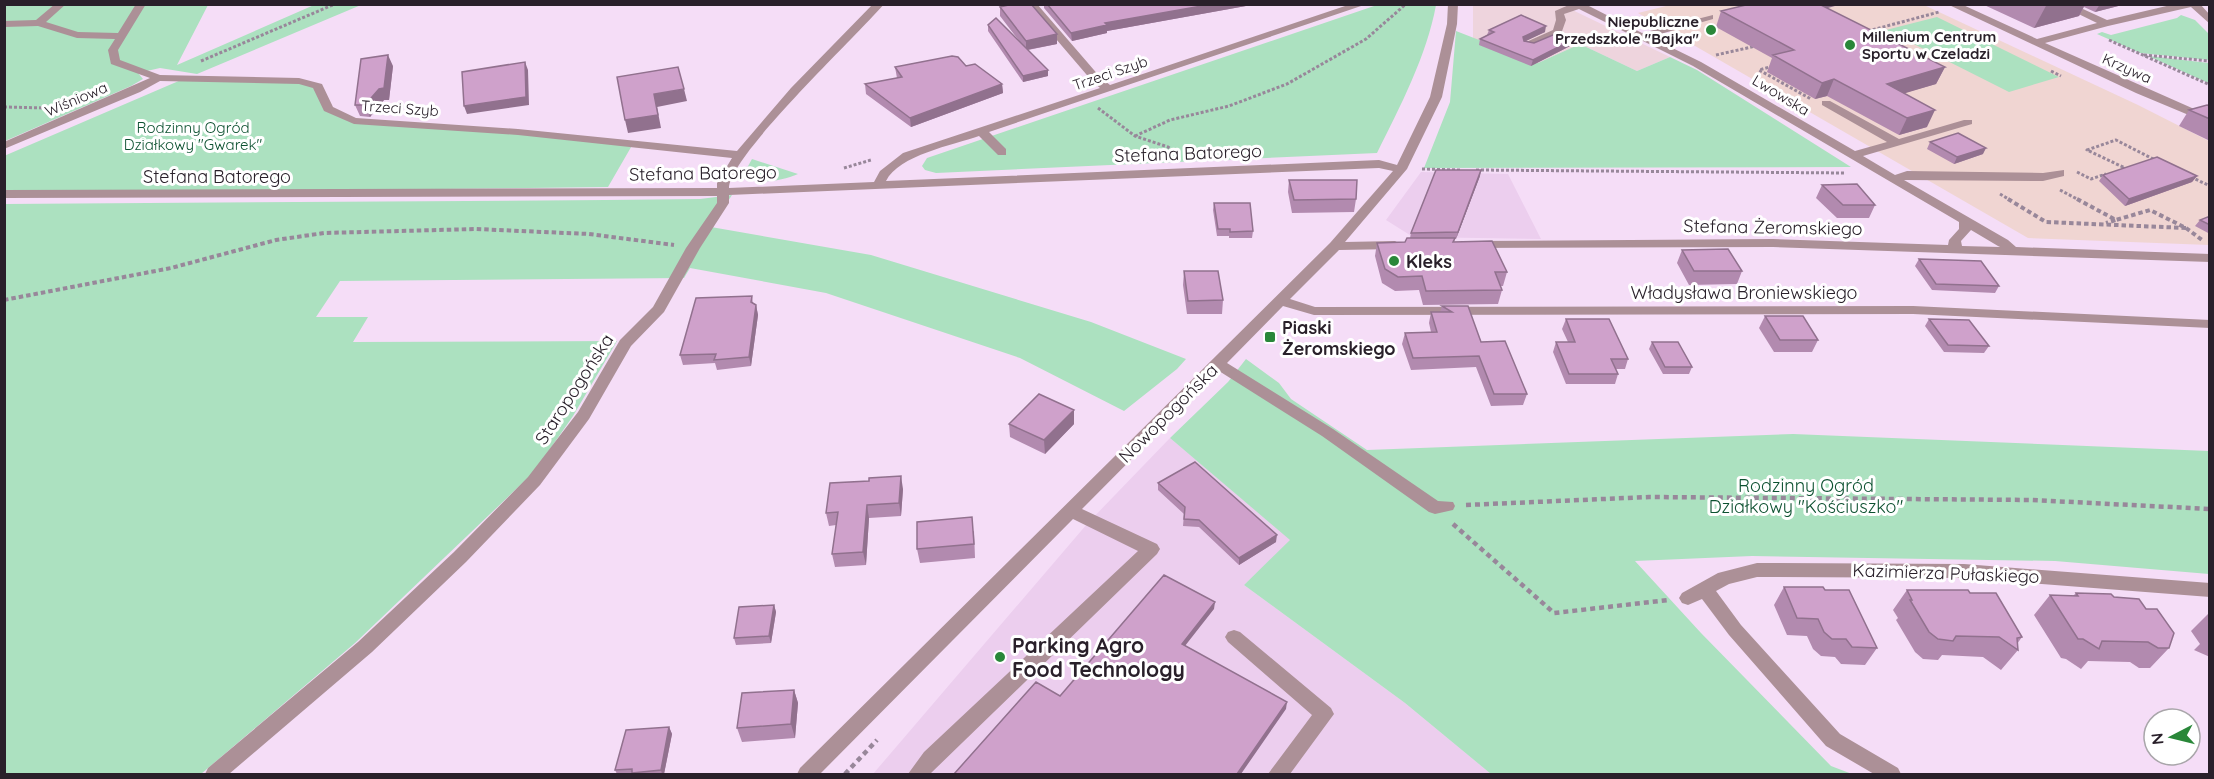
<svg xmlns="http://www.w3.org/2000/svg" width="2214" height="779" font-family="Quicksand,sans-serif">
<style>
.commercial{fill:#eed4dd}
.built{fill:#ecceee}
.education{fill:#f0d5d2}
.green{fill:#ace1c0}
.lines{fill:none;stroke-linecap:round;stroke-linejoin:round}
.path-far2{stroke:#98879a;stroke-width:3;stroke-dasharray:3 2;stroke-linecap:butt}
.path-far1{stroke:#98879a;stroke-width:4;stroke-dasharray:4.5 3;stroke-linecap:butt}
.path{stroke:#98879a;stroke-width:4.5;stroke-dasharray:5 4;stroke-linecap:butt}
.minor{fill:#ac9097;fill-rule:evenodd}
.wall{fill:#b28aaf}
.shaded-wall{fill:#91718e}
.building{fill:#cfa1cb;stroke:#91718e;stroke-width:1.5}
.poi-dot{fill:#298739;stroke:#fff;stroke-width:2}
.labels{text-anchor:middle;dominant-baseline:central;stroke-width:6;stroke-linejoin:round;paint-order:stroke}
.far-poi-label{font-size:15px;font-weight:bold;fill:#29202a;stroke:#fff;text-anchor:end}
.far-street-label{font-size:15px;fill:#29202a;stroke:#fff}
.far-park-label{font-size:15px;fill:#0c5130;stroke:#fff}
.street-label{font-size:18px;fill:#29202a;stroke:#fff}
.poi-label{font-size:18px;font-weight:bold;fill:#29202a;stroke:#fff;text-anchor:start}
.park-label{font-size:18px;fill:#0c5130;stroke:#fff}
.near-poi-label{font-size:21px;font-weight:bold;fill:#29202a;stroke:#fff;text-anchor:start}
</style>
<rect width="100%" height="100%" fill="#f5ddf7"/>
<path class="commercial" d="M1473,5H1562L1670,57L1637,71L1580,44L1538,63L1473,39Z"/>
<path class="built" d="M1421,172L1508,174L1541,239L1413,237L1386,220Z
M1170,438L1291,540L1244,585L1405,703L1491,774H873L1087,524Z"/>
<path class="education" d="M1674,4L1924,5L2138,105L2209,141V245L2028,238L1638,13Z"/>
<path class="green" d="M6,4L208,5L177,65L314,5H361L197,74L160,68L138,73L143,79L131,86L5,141Z
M1377,5H1436C1427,55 1400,107 1377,153L936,173L925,170L922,166L927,158Z
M2181,15L2195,20L2209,34V60L2140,53L2097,34L2102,32L2111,35L2177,18Z
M1937,17L2059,77L2009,92L1886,30Z
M1456,31L1538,63L1580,44L1637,71L1670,57L1697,70L1851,167L1424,168L1450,102Z
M2148,56L2209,63V82H2206Z
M181,80L314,83L328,109L354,121L634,142L608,187L5,194L4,156Z
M752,159L798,174C782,181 757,185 742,177Z
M732,195L711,227L871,255L1091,322L1186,359L1177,369L1124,411L1020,358L826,293L690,268L684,278L340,281L316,317H368L353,342L617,341L573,416L534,472L355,643L201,774H5L4,204L606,200L700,199Z
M1246,359L1279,383L1291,399L1367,450L1793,434L2209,451V574L2055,561L1752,556L1635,561L1701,633L1831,766L1852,774H1491L1405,703L1244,585L1290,540L1170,438L1228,382Z"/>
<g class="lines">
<path class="path-far2" d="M1868,31L1939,12
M2109,40L2210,85
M1716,55L1756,46
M2144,55L2210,61
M201,61L335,4
M1773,66L1759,70L1811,99
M2051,71L2061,76
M4,107L46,108
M1098,108L1135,136L1168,147L1179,154
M1135,136L1170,120L1229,106L1287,84L1366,39L1406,4
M844,168L871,160
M1422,169L1462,170
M2122,169L2125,168L2087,150L2116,140L2157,161
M1476,170L1846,173
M2077,172L2091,179L2106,174
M2191,177L2210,186
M2060,190L2079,200
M2000,194L2010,200"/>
<path class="path-far1" d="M2008,199L2046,222L2186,228L2150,210L2116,220
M2077,199L2116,220L2106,223
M2186,228L2202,240
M4,300L171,268L276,240L324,233L476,229L589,234L674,245"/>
<path class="path" d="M1466,505L1649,497L2032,500L2210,509
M1453,524L1554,613L1669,600
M845,774L877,740"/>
<path class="minor" d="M55,4H66L46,22L78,32L118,33L136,4H146L118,50L120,60L160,75L299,78L322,84L333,107L356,118L518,129L737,151L791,88L873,4H884C857,36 729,156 729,188L874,182L880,171L903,153L1100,88L1092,81L1026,4H1037L1100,77L1110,85L1351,4H1367L989,132L1006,149V155H998L979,136C953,145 899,155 886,181L1379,160L1397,165L1430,97L1447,24L1448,4H1458L1457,24L1442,97L1407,169L1345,242L1395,241L1402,245L1395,249L1339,250L1290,299L1315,307L1913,306L2210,320V328L1913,314L1314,315L1283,306L1227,363L1333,429L1438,501L1453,502L1455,506L1453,510L1435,514L1429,512L1322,436L1219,371L1082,509L1157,544L1160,549L1157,554L930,774H908L924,752L1138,551L1073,519L820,774H797L800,768L1330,243L1393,171L1379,168L729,195V203L700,248L664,312L631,346L589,419L540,485L466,562L372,652L229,774H205L208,768L358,642L454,552L528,477L578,412L620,340L653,307L686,248L717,203V196L4,198V190L717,188V183L732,158L518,135L354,124L324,111L313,88L299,84L160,81L140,92L4,149V142L150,78L111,64L108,50L115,39L77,38L38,26L4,27V21L36,20Z
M1571,4H1585L1642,33L1713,15V19L1650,37L1701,62L1855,151L1887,142L1822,105V101H1830L1899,139L1964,120H1972V124L1863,156L1895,175L1907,171L2043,173L2064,170V176L2043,181L1904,180L2008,240L2016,247L2210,254V262L1773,247L1468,248L1466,245L1473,241L1773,239L1948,245L1949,240L1959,229V222L1693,66L1579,9L1564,14L1566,20L1561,34L1532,47H1524V43L1553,30L1556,20L1555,11ZM1971,230L1998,246L2000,247L1962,246L1961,241Z
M1947,4H1961L2037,39L2097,23L2058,4H2072L2107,20L2175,4H2200L2210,15V24L2191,7L2108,26L2045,43L2210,116V122L2203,121L2136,93Z
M1757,563L1964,564L2210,583V597L1964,578L1757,577L1729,584L1716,591L1741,625L1840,734L1898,768L1901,774H1874L1826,746L1729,635L1702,599L1688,605L1682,603L1679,598L1682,593L1718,573Z
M1234,630L1240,632L1331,708L1334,714L1290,774H1268L1312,715L1228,642L1225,637L1228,632Z"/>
</g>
<path class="wall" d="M1044,4H1257L1107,31V33L1072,41L1044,8Z
M1982,4H2126L2095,12L2084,7L2079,16L2034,28Z
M1000,7L1057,34V44L1028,50L1048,70V76L1023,82L988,31V25L1020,42L1000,16Z
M1827,8L1945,67L1936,84L1904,93L1927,127L1899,135L1827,96L1815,99L1767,72L1772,58L1716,27L1721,11Z
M1489,30L1545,32L1525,41L1534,43L1576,38L1574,44L1531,66L1479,45L1480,39L1487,35Z
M393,66L389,100H384L370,117L360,116L355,105Z
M966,66L1002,84L1003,93L911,127L866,94L865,84L897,78L895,67Z
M2210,106V141L2179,126L2189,110Z
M1930,142L1983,154L1954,164L1927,149Z
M2103,175L2197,176L2192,182L2125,206L2099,181Z
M1480,176L1456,239H1455L1454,242L1507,272L1503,286H1500L1502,290L1498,304L1423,305L1419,290L1395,291L1382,283L1375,256L1377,243L1405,242L1410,238L1411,233Z
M1289,180L1356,199L1354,212L1292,213L1288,192Z
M1822,185L1875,205L1869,218H1837L1816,198Z
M1214,203L1253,231L1252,238H1229V236H1217L1213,210Z
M2210,216V234L2195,226L2200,220Z
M1682,250L1742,271L1737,284L1689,285L1677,263Z
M1919,259L1999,286L1995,293L1932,290L1915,266Z
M1184,271L1223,300L1222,314H1187L1183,285Z
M752,296L753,304L756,305L758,315L751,366L717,370L715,363L683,365L680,355Z
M1442,306H1468L1481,342L1527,394L1523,405L1491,406L1476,367L1411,370L1402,344L1405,333L1431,332L1429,323L1431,312H1440Z
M1765,316L1818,340L1812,352H1774L1759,328Z
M1566,319L1628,359L1625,369H1616L1618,374L1615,384H1566L1553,352L1556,342H1568L1562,329Z
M1929,319L1989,346L1984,353L1944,352L1925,326Z
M1652,342L1692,367L1689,374H1663L1649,349Z
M1074,410V424L1045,454L1010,437L1009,424Z
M1158,483L1276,542L1239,565L1199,527L1183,526L1184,514L1158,490Z
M903,489L901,516L869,518L866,565L835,567L832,554L836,525L829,526L826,513Z
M974,531L975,558L920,563L917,549Z
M1784,587L1825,590L1877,648L1865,665L1841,664L1835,657L1821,656L1813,649L1807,636L1787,635L1774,605Z
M1907,590L1970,593L2022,637L2017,644L2018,650L2001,670L1983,657L1942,655L1938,660L1923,659L1915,652L1896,620L1898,618L1893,610Z
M2076,593L2169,648L2150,668H2139L2130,662L2088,661L2081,669L2066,659L2061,658L2034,615L2050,595L2073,596Z
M774,605L776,612L771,643L736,645L734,638Z
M2210,612V657L2194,650L2200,644L2191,631Z
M794,690L798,703L795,738L742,742L737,728Z
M669,727L672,734L664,774H617L615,770Z"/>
<path class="shaded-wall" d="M1213,4H1257L1107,31V33L1072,41L1071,33L1105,23Z
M1807,4H1842L1803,15Z
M2047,4H2085L2079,16L2034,28Z
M2100,4H2126L2095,12Z
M1546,26L1545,32L1522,43L1523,37Z
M1057,34V44L1026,50V41Z
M1576,38L1574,44L1531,66L1533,60Z
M388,55L393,66L389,100H384L370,117L365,105Z
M525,62L528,70L529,105L467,114L464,106Z
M1945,67L1936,84L1879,101L1887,84Z
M1048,70V76L1023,82V76Z
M1834,79L1827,96L1815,99L1822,83Z
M1002,84L1003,93L911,127L910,118Z
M684,89L687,101L657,107L661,128L628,133L625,120L654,94Z
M1935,110L1927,127L1899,135L1907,118Z
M1986,148L1983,154L1954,164L1957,157Z
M1481,170L1480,176L1456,239L1458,232Z
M2197,176L2192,182L2125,206L2129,199Z
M756,305L758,315L751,366L749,357Z
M1074,410V424L1045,454L1044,440Z
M901,476L903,489L901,516L899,503Z
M867,505L869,518L866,565L863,552Z
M1277,535L1276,542L1239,565V558Z
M1215,602L1214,609L1181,651L1182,644Z
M774,605L776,612L771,643L769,636Z
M794,690L798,703L795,738L791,724Z
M1287,702L1286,709L1241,774H1237Z
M669,727L672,734L664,774H662L661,770Z"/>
<path class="building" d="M1013,4H1031L1057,34L1026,41L1000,7Z
M1047,4H1213L1105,23L1107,25L1071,33Z
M1750,4H1819L1945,67L1887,84L1935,110L1907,118L1834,79L1822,83L1773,55L1794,50L1721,11Z
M1521,15L1546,26L1523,37L1524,41L1534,43L1560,32L1576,38L1533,60L1480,39L1494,32L1489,30Z
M996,18L1048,70L1023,76L988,25Z
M388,55L384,88L379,89L365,105H355L361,59Z
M952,56L958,57L966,66L975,64L1002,84L910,118L865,84L902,77L895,67Z
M525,62L526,97L464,106L462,72Z
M678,67L684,89L654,94L658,115L625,120L617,77Z
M2207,105L2210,106V119L2189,110Z
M1958,133L1986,148L1957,157L1930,142Z
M2157,157L2197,176L2129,199L2103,175Z
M1436,170H1481L1458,232L1411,233Z
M1289,180H1357L1356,199L1294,200Z
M1857,184L1875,205H1843L1822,185Z
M1214,203H1250L1253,231L1230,232V229H1218Z
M2210,216V225L2200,220Z
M1407,238H1455L1453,242L1492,241L1507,272H1495L1502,290L1426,291L1422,276L1398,277L1385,269L1377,243L1405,242Z
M1728,249L1742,271H1694L1682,250Z
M1919,259L1981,261L1999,286L1936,284Z
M1184,271H1218L1223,300L1188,301Z
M752,296L751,302L756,305L749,357L714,360L716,354L680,355L696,298Z
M1442,306H1468L1481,342L1505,341L1527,394H1494L1479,356L1413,358L1405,333L1437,332L1431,312H1452Z
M1765,316H1803L1818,340H1780Z
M1566,319H1609L1628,359H1611L1618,374H1569L1556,342H1575Z
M1929,319L1969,320L1989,346L1948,345Z
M1652,342H1678L1692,367H1665Z
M1039,394L1074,410L1044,440L1009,424Z
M1195,462L1277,535L1239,558L1199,520L1184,519L1185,507L1158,483Z
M901,476L899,503L867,505L863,552L832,554L838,512L826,513L830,483L869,481V478Z
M972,517L974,544L917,549V522Z
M1164,575L1215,602L1182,644L1287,702L1237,774H954L1036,682L1060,696Z
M1784,587H1823L1825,590H1849L1877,648L1852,647L1846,639H1832L1824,632L1818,619L1797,618Z
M1907,590H1968L1970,593H1996L2022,637L2017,638L2018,650L1999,637L1956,636L1953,641L1938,639L1929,632L1910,600H1912Z
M2076,593L2111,594L2114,597L2139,599L2146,609H2157L2174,633L2169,648H2158L2148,642L2102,641L2099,649L2083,639H2078L2050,595L2078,596Z
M774,605L769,636L734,638L739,607Z
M794,690L791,724L737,728L742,693Z
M669,727L661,770L632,773V769L615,770L626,730Z"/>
<g class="poi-dot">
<circle cx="1711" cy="30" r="6"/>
<circle cx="1850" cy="45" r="6"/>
<circle cx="1394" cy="261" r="6"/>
<rect x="1264" y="331" width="12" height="12" rx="3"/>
<circle cx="1000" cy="657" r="6"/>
</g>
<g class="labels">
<g class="far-poi-label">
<text x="1699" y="21">Niepubliczne<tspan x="1699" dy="17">Przedszkole "Bajka"</tspan></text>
<text x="1862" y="36" text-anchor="start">Millenium Centrum<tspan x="1862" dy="17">Sportu w Czeladzi</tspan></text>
</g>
<g class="far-street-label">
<text transform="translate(2127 68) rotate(24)">Krzywa</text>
<text transform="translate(1110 73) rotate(-19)">Trzeci Szyb</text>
<text transform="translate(1781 95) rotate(31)">Lwowska</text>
<text transform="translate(76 99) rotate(-23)">Wiśniowa</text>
<text transform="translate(400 108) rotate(4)">Trzeci Szyb</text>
</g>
<g class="far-park-label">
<text x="193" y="127">Rodzinny Ogród<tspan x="193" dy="17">Działkowy "Gwarek"</tspan></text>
</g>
<g class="street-label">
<text transform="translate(1188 153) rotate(-2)">Stefana Batorego</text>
<text transform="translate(703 173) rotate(-1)">Stefana Batorego</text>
<text x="217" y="176">Stefana Batorego</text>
<text transform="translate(1773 227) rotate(1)">Stefana Żeromskiego</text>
<text x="1744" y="292">Władysława Broniewskiego</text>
<text transform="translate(574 389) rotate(-57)">Staropogońska</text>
<text transform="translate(1168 413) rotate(-45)">Nowopogońska</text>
<text transform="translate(1946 573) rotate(2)">Kazimierza Pułaskiego</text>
</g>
<g class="poi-label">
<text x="1406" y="261">Kleks</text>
<text x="1282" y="327">Piaski<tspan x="1282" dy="21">Żeromskiego</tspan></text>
</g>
<g class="park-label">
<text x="1806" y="485">Rodzinny Ogród<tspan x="1806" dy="21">Działkowy "Kościuszko"</tspan></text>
</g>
<g class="near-poi-label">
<text x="1012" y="645">Parking Agro<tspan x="1012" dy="24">Food Technology</tspan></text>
</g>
</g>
<rect width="2214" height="779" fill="none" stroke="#29202a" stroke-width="12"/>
<g transform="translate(2172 737) rotate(263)"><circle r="28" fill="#ffffff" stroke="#a9a6aa" stroke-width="1.5"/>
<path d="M0-4.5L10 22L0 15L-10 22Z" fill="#298739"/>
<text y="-9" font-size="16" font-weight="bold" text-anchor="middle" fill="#29202a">N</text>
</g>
</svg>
